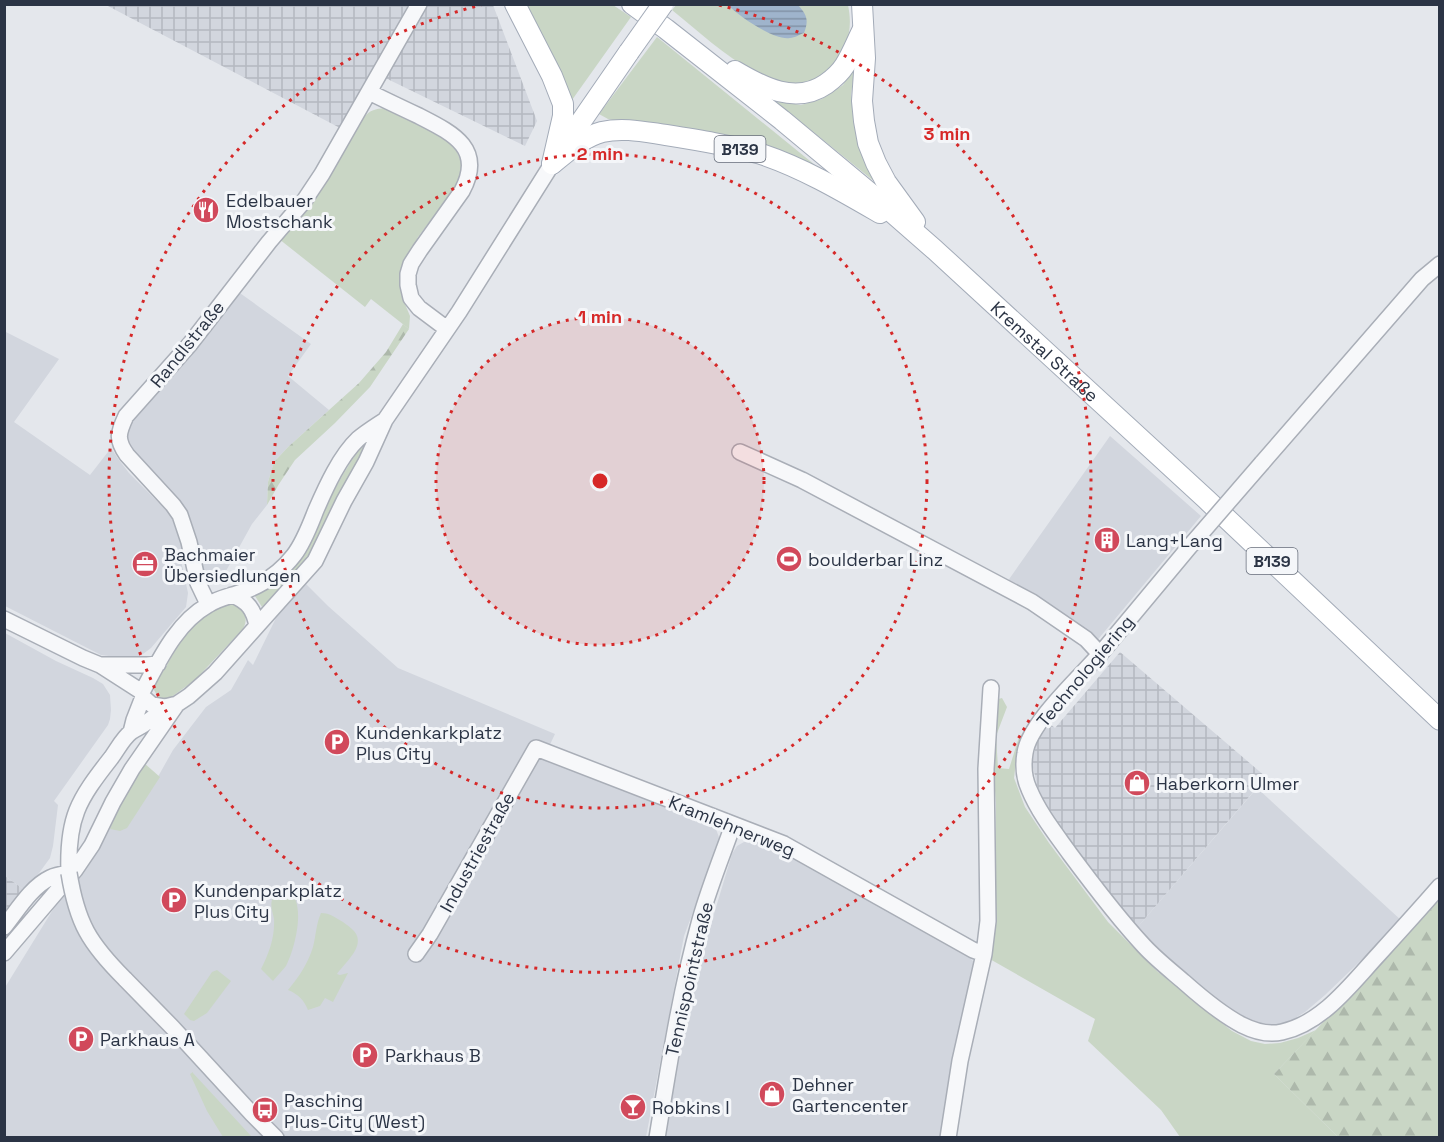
<svg xmlns="http://www.w3.org/2000/svg" width="1444" height="1142" font-family="'Space Grotesk',sans-serif">
<style>
.built{fill:#d2d6de}
.industrial{fill:url(#industrial-grid)}
.grass{fill:#c9d6c5}
.forest{fill:url(#forest-firs)}
.water{fill:url(#water-rules)}
.lines{fill:none;stroke-linecap:round;stroke-linejoin:round}
.minor-casing{stroke:#a9aeb7;stroke-width:18}
.major-casing{stroke:#a3abb8;stroke-width:22}
.minor{stroke:#f7f8fa;stroke-width:15}
.major{stroke:#fff;stroke-width:20}
.minor-bridge-casing{stroke:#a9aeb7;stroke-width:18;stroke-linecap:butt}
.major-bridge-casing{stroke:#a3abb8;stroke-width:22;stroke-linecap:butt}
.minor-bridge{stroke:#f7f8fa;stroke-width:15}
.major-bridge{stroke:#fff;stroke-width:20}
.ring{fill:none;stroke:#d62828;stroke-width:3;stroke-dasharray:3 6}
.labels{text-anchor:middle;dominant-baseline:central;stroke-width:6;stroke-linejoin:round;paint-order:stroke}
.shield{fill:#f4f6f9;stroke:#676e7b;stroke-width:1.5}
.shield-label{font-size:16px;font-weight:bold;fill:#2b3445}
.poi-label{font-size:18px;fill:#2b3445;stroke:#f4f6f9;text-anchor:start}
.street-label{font-size:18px;fill:#2b3445;stroke:#f4f6f9}
.centre{fill:#d62828;stroke:#f4f6f9;stroke-width:3}
.ring-label{font-size:18px;text-anchor:middle;font-weight:bold;fill:#d62828;stroke:#f4f6f9;stroke-width:6;stroke-linejoin:round;paint-order:stroke}
</style>
<defs>
<pattern id="industrial-grid" width="8" height="8" patternUnits="userSpaceOnUse" patternTransform="scale(1.5)"><rect width="8" height="8" fill="#d2d6de"/><path d="M0 4h8M4 0v8" fill="none" stroke="#b4b8c0"/></pattern>
<pattern id="forest-firs" width="22" height="20" patternUnits="userSpaceOnUse" patternTransform="scale(1.5)"><rect width="22" height="20" fill="#c9d6c5"/><path d="M5 1l3.5 6h-7zM16 11l3.5 6h-7z" fill="#adb8ab"/></pattern>
<pattern id="water-rules" width="6" height="5" patternUnits="userSpaceOnUse" patternTransform="scale(1.5)"><rect width="6" height="5" fill="#9fb4cc"/><path d="M0 2.5h6" fill="none" stroke="#8293a7"/></pattern>
</defs>
<rect width="100%" height="100%" fill="#e4e7ec"/>
<path class="built" d="M237,291L311,344L288,376L329,410L288,447L274,462L268,482L267,505L252,524L221,580L216,583H210L205,575L187,512L176,496L127,446L126,429Z
M4,331L59,359L14,422L90,475L111,448L119,460L129,473L172,516L179,531L184,549L179,551L188,593L186,607L151,648L139,657L131,659L101,655L5,606Z
M1110,436L1201,516L1090,649L1000,592Z
M297,575L328,606L398,668L555,734L544,757L713,821L720,840L684,936L646,1137H5L4,989L139,770L155,782L173,750L206,707L231,690L248,660L253,665Z
M5,633L56,661L93,678L103,684L110,695L111,710L110,719L108,725L54,801L58,805L53,846L50,858L26,891L5,876Z
M1257,788L1402,921L1325,995L1305,1012L1292,1020L1279,1024L1267,1025L1251,1021L1221,1003L1153,946L1136,929Z
M750,841L775,848L840,882L968,956L973,961L975,968L942,1137L665,1138L685,1016L693,984L732,854L737,846L744,842Z"/>
<path class="industrial" d="M106,5H493L537,121L525,146L371,71L340,128Z
M1120,652L1266,777L1136,929L1095,877L1049,813L1037,785L1032,763L1037,741L1050,724L1055,728Z
M5,876L26,891L5,919Z"/>
<path class="grass" d="M677,4L848,5C853,29 848,46 833,65C819,83 791,90 770,82C764,79 759,75 754,72C724,55 699,32 672,10Z
M524,5H613L631,17L572,100Z
M657,37L831,178L636,125L608,119L599,114Z
M855,66L851,95L855,125L864,160L875,182L775,101L801,105L822,99L843,85Z
M384,108L446,139L457,152L461,162V176L452,192L418,237L402,267L400,281L402,297L410,316L409,329L371,299L365,307L279,239C298,215 319,192 336,165C346,149 351,131 364,117C370,110 376,109 384,108Z
M375,432L336,498L310,554L294,574L262,607L255,596C308,572 312,534 336,487C346,468 358,450 371,433Z
M231,604C245,607 249,618 243,629L195,680L170,698L165,700L158,697L154,690C156,681 162,673 167,665C181,639 200,610 231,604Z
M1002,698L1007,707L996,736L998,768L1009,769L1019,737L1033,724L1017,754L1014,778L1025,807L1049,843L1108,922L1158,972L1232,1031L1251,1041L1265,1044L1280,1043L1298,1038L1316,1030L1274,1074L1338,1137H1180L1161,1110L1088,1041L1095,1019L988,958L994,917L996,804L992,750L995,700Z
M144,763L160,777L127,828L120,831L110,829L126,788Z
M286,889C308,899 295,949 286,966C282,971 277,976 273,981L261,969C269,953 275,937 274,919C273,913 270,906 272,900C274,893 279,890 286,889Z
M321,913C330,913 336,918 343,922C348,926 355,930 357,936C362,949 344,964 337,974L340,975L348,973L333,1002L325,998L320,1006L308,1010C304,1000 298,994 288,990C299,977 308,963 313,947C316,935 316,924 321,913Z
M217,970L231,981L207,1013L194,1021L190,1020L184,1014L212,972Z
M193,1072V1073L252,1137H223L207,1111L190,1074Z"/>
<path class="forest" d="M403,324L409,329L370,387L335,423L295,460L279,484L267,505L268,482L274,462L288,447L359,383L386,352Z
M1439,900V1137H1338L1274,1074Z"/>
<path class="water" d="M728,5H798C807,15 809,20 804,33C800,34 795,38 790,38C774,41 739,16 728,5Z"/>
<g class="lines">
<defs>
<path id="minor" d="M369,92C385,100 402,108 419,116C452,133 485,148 462,191L420,250L411,264L408,274V285L411,298L419,308L447,329
M740,452L802,480L1032,602L1086,639L1100,654
M1262,463L1422,279L1440,264
M1191,545C1161,581 1131,617 1101,653C1080,677 1029,723 1025,753C1023,765 1024,778 1029,789C1039,813 1055,833 1070,854C1093,885 1117,917 1144,946C1156,959 1170,970 1184,982C1202,998 1221,1014 1242,1025C1254,1031 1269,1035 1282,1032C1323,1023 1352,983 1379,954C1400,931 1420,909 1440,886
M232,595C248,601 254,610 257,626
M208,604L198,583L189,542L180,515L173,505L127,455C116,440 118,433 126,416L190,344L269,242L304,201L322,174L419,4
M4,619L83,658L100,665L142,692
M100,665H147L158,664
M142,692L143,697L152,705L165,707L177,704L189,696L215,673L315,561L344,501L366,462L385,420L459,312L552,164
M142,692C159,661 176,623 208,605C218,598 231,596 242,592C262,585 281,572 294,555C304,542 310,525 316,510C326,487 340,456 358,439C366,432 376,426 385,420
M131,732L134,720L143,697
M4,927C17,911 31,887 50,878C56,875 63,874 69,873C67,818 78,800 111,758C117,750 123,738 131,732C135,729 140,727 143,725C151,719 158,714 165,707
M4,953L75,870L92,845L113,802L132,769L177,704
M416,954L430,934L536,748L784,844L973,950L984,954
M125,979L173,1028L252,1114L276,1138
M657,1138C669,1065 680,992 700,920C709,888 722,856 733,825
M948,1138L960,1061L984,954L988,921L986,769L991,688"/>
<g id="major">
<path d="M515,4L552,76L563,104V116L552,164"/>
<path id="s1" d="M632,4L666,29L782,120L871,194L935,250L1206,499L1440,720"/>
<path d="M862,4L865,58L862,101L864,121L868,143L876,163L886,182L915,222"/>
<path d="M735,71C762,87 796,105 826,84C833,79 840,73 845,65C852,54 856,43 862,31"/>
<path d="M560,152L629,52"/>
<path d="M552,164C567,152 583,137 602,132C623,127 645,132 666,135C698,140 730,145 761,154C803,168 842,191 880,213"/>
</g>
</defs>
<use href="#minor" class="minor-casing"/>
<use href="#major" class="major-casing"/>
<use href="#minor" class="minor"/>
<use href="#major" class="major"/>
<defs>
<path id="minor-bridge" d="M1191,545L1262,463
M69,873C77,923 89,943 125,979"/>
<path id="major-bridge" d="M629,52L663,4"/>
</defs>
<use href="#minor-bridge" class="minor-bridge-casing"/>
<use href="#major-bridge" class="major-bridge-casing"/>
<use href="#minor-bridge" class="minor-bridge"/>
<use href="#major-bridge" class="major-bridge"/>
</g>
<circle cx="600" cy="481" r="164" fill="#d62828" fill-opacity=".12"/>
<g class="ring">
<circle cx="600" cy="481" r="164"/>
<circle cx="600" cy="481" r="327"/>
<path d="M719 5A491 491 0 1 1 481 5"/>
</g>
<defs>
<symbol id="restaurant-disc" viewBox="-11 -11 22 22"><circle r="9.5" fill="#d1495b" stroke="#f4f6f9"/><path d="M-5-6h1v4h1v-4h1v4h1v-4h1v5L-1.5 .5V6h-2V.5L-5-1ZM5-6V6H3V1.5H1.5Q1.5-4 5-6Z" fill="#fff"/></symbol>
<symbol id="building-disc" viewBox="-11 -11 22 22"><circle r="9.5" fill="#d1495b" stroke="#f4f6f9"/><path d="M-4-6H4V6H1V3H-1V6H-4ZM-2.5-4.3h1.7v1.8h-1.7ZM.8-4.3h1.7v1.8H.8ZM-2.5-1h1.7V.8h-1.7ZM.8-1h1.7V.8H.8Z" fill="#fff"/></symbol>
<symbol id="stadium-disc" viewBox="-11 -11 22 22"><circle r="9.5" fill="#d1495b" stroke="#f4f6f9"/><path d="M0-5a6.5 5 0 1 0 0 10a6.5 5 0 1 0 0-10ZM-3.5-1.8h7v3.6h-7Z" fill="#fff"/></symbol>
<symbol id="office-disc" viewBox="-11 -11 22 22"><circle r="9.5" fill="#d1495b" stroke="#f4f6f9"/><path d="M-6-3h4V-5.5h4V-3h4V5H-6ZM-1-4.5V-3h2v-1.5ZM-6 0V1H6V0Z" fill="#fff"/></symbol>
<symbol id="parking-disc" viewBox="-11 -11 22 22"><circle r="9.5" fill="#d1495b" stroke="#f4f6f9"/><path d="M-3.5-5.5H1a3.5 3.5 0 0 1 0 7H-1V5.5H-3.5ZM-1-3.4V-.6H.8a1.4 1.4 0 0 0 0-2.8Z" fill="#fff"/></symbol>
<symbol id="shop-disc" viewBox="-11 -11 22 22"><circle r="9.5" fill="#d1495b" stroke="#f4f6f9"/><path d="M-5-2.5h2.3a2.7 3.5 0 0 1 5.4 0H5L5.5 6h-11ZM-1.5-2.5h3a1.5 2.3 0 0 0-3 0Z" fill="#fff"/></symbol>
<symbol id="bar-disc" viewBox="-11 -11 22 22"><circle r="9.5" fill="#d1495b" stroke="#f4f6f9"/><path d="M-6-5H6L.8 .8V4.5H3.5V6h-7V4.5H-.8V.8Z" fill="#fff"/></symbol>
<symbol id="bus-disc" viewBox="-11 -11 22 22"><circle r="9.5" fill="#d1495b" stroke="#f4f6f9"/><path d="M-5-6H5V4H4V6H2V4H-2V6H-4V4H-5ZM-3.5-4V0h7V-4ZM-3.5 1.2v1.5H-2V1.2ZM2 1.2v1.5H3.5V1.2Z" fill="#fff"/></symbol>
</defs>
<g fill-rule="evenodd">
<use href="#restaurant-disc" x="191" y="195" width="30" height="30"/>
<use href="#building-disc" x="1092" y="525" width="30" height="30"/>
<use href="#stadium-disc" x="774" y="544" width="30" height="30"/>
<use href="#office-disc" x="130" y="549" width="30" height="30"/>
<use href="#parking-disc" x="322" y="727" width="30" height="30"/>
<use href="#shop-disc" x="1122" y="768" width="30" height="30"/>
<use href="#parking-disc" x="159" y="885" width="30" height="30"/>
<use href="#parking-disc" x="66" y="1024" width="30" height="30"/>
<use href="#parking-disc" x="350" y="1040" width="30" height="30"/>
<use href="#shop-disc" x="757" y="1079" width="30" height="30"/>
<use href="#bar-disc" x="618" y="1092" width="30" height="30"/>
<use href="#bus-disc" x="250" y="1095" width="30" height="30"/>
</g>
<g class="labels">
<g class="shield">
<rect x="714.5" y="136" width="51" height="26" rx="4.5"/>
<rect x="1246.5" y="548" width="51" height="26" rx="4.5"/>
</g>
<g class="shield-label">
<text x="740" y="149">B139</text>
<text x="1272" y="561">B139</text>
</g>
<g class="poi-label">
<text x="226" y="200">Edelbauer<tspan x="226" dy="21">Mostschank</tspan></text>
<text x="1126" y="540">Lang+Lang</text>
<text x="164" y="554">Bachmaier<tspan x="164" dy="21">Übersiedlungen</tspan></text>
<text x="808" y="559">boulderbar Linz</text>
<text x="356" y="732">Kundenkarkplatz<tspan x="356" dy="21">Plus City</tspan></text>
<text x="1156" y="783">Haberkorn Ulmer</text>
<text x="194" y="890">Kundenparkplatz<tspan x="194" dy="21">Plus City</tspan></text>
<text x="100" y="1039">Parkhaus A</text>
<text x="385" y="1055">Parkhaus B</text>
<text x="792" y="1084">Dehner<tspan x="792" dy="21">Gartencenter</tspan></text>
<text x="284" y="1100">Pasching<tspan x="284" dy="21">Plus-City (West)</tspan></text>
<text x="652" y="1107">Robkins I</text>
</g>
<g class="street-label">
<text transform="translate(187 344) rotate(-51)">Randlstraße</text>
<text stroke="none"><textPath href="#s1" startOffset="540">Kremstal Straße</textPath></text>
<text transform="translate(1085 671) rotate(-50)">Technologiering</text>
<text transform="translate(732 826) rotate(22)">Kramlehnerweg</text>
<text transform="translate(477 852) rotate(-61)">Industriestraße</text>
<text transform="translate(689 979) rotate(-77)">Tennispointstraße</text>
</g>
</g>
<circle cx="600" cy="481" r="9" class="centre"/>
<g class="ring-label">
<text x="947" y="140">3 min</text>
<text x="600" y="160">2 min</text>
<text x="600" y="323">1 min</text>
</g>
<rect width="1444" height="1142" fill="none" stroke="#2b3445" stroke-width="12"/>
</svg>
